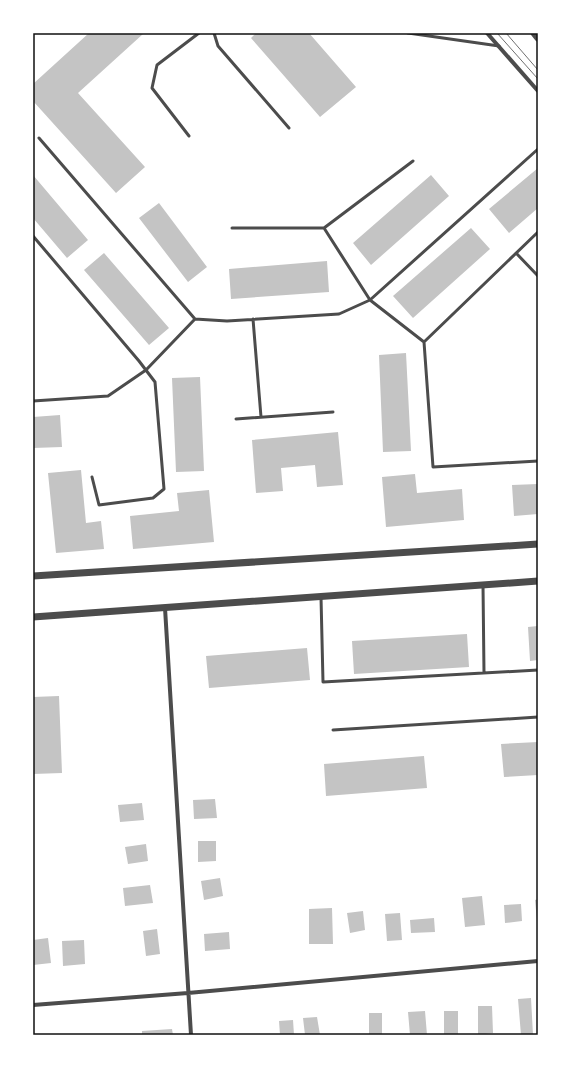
<svg xmlns="http://www.w3.org/2000/svg" width="571" height="1068" font-family="Montserrat,sans-serif">
<style>
.building{fill:#c4c4c4}
.lines{fill:none;stroke-linecap:round;stroke-linejoin:round}
.service{stroke:#4c4c4c;stroke-width:3}
.minor{stroke:#4c4c4c;stroke-width:4}
.tertiary{stroke:#4c4c4c;stroke-width:7}
.tram{stroke:#707070;stroke-width:1}
.neatline{fill:none;stroke:#111;stroke-width:1.5}
</style>
<rect width="100%" height="100%" fill="#fff"/>
<path class="building" d="M89,33H142L143,34L78,93L145,167L116,193L33,101V84Z
M256,33H309L356,87L320,117L251,38Z
M538,168V208L509,233L489,209Z
M33,175L88,240L67,258L33,218Z
M431,175L449,196L371,265L353,243Z
M159,203L207,267L188,282L139,218Z
M471,228L490,249L413,318L393,296Z
M104,253L169,328L149,345L84,270Z
M327,261L329,292L231,299L229,269Z
M406,353L411,451L383,452L379,355Z
M200,377L204,471L176,472L172,378Z
M60,415L62,447L33,448V417Z
M338,432L343,485L317,487L315,465L281,468L283,491L256,493L252,440Z
M81,470L86,523L101,521L104,549L56,553L48,473Z
M415,474L417,493L462,489L464,520L386,527L382,477Z
M538,484V514L514,516L512,485Z
M209,490L214,542L133,549L130,516L179,511L177,493Z
M538,626V660L530,661L528,627Z
M467,634L469,667L354,674L352,641Z
M307,648L310,680L209,688L206,656Z
M59,696L62,773L33,774V697Z
M538,742V775L504,777L501,744Z
M424,756L427,788L326,796L324,764Z
M215,799L217,818L194,819L193,800Z
M142,803L144,820L120,822L118,805Z
M198,841H216V861L198,862Z
M146,844L148,861L128,864L125,847Z
M220,878L223,896L204,900L201,881Z
M150,885L153,903L125,906L123,888Z
M482,896L485,925L465,927L462,898Z
M538,899V921H537L535,900Z
M521,904L522,921L505,923L504,905Z
M332,908L333,944H309V909Z
M363,911L365,930L350,933L347,913Z
M400,913L402,940L387,941L385,914Z
M434,918L435,932L411,933L410,920Z
M157,929L160,954L146,956L143,931Z
M229,932L230,949L205,951L204,934Z
M48,938L51,963L33,965V940Z
M84,940L85,964L63,966L62,941Z
M531,998L533,1035H521L518,999Z
M478,1006H492L493,1033L478,1035Z
M425,1011L427,1035H410L408,1012Z
M444,1011H458V1035H444Z
M369,1013H382V1035H369Z
M317,1017L320,1035H305L303,1018Z
M293,1020L294,1035H280L279,1021Z
M172,1029L173,1035H142V1031Z"/>
<g class="lines">
<path class="service" d="M214,33L218,46L289,128
M408,33L499,46
M189,136L152,88L157,65L199,33
M39,138L195,319L227,321L339,314L370,300L538,149
M232,228H324L413,161
M324,228L370,300L424,342
M538,232L424,342L433,467L538,461
M33,236L139,361L155,382L164,489L153,498L99,505L92,477
M516,253L538,276
M253,319L261,417
M33,401L108,396L146,370L195,319
M236,419L333,412
M483,585L484,673
M321,597L323,682L538,670
M333,730L538,717"/>
<path class="minor" d="M487,33L538,91
M165,608L191,1035
M33,1005L188,993L538,961"/>
<path class="tertiary" d="M534,33L538,38
M33,576L538,544
M33,617L538,581"/>
<path class="tram" d="M497,33L538,79
M506,33L538,70"/>
</g>
<rect width="571" height="1068" fill="none" stroke="#ffffff" stroke-width="68"/>
<rect x="34" y="34" width="503" height="1000" class="neatline"/>
</svg>
